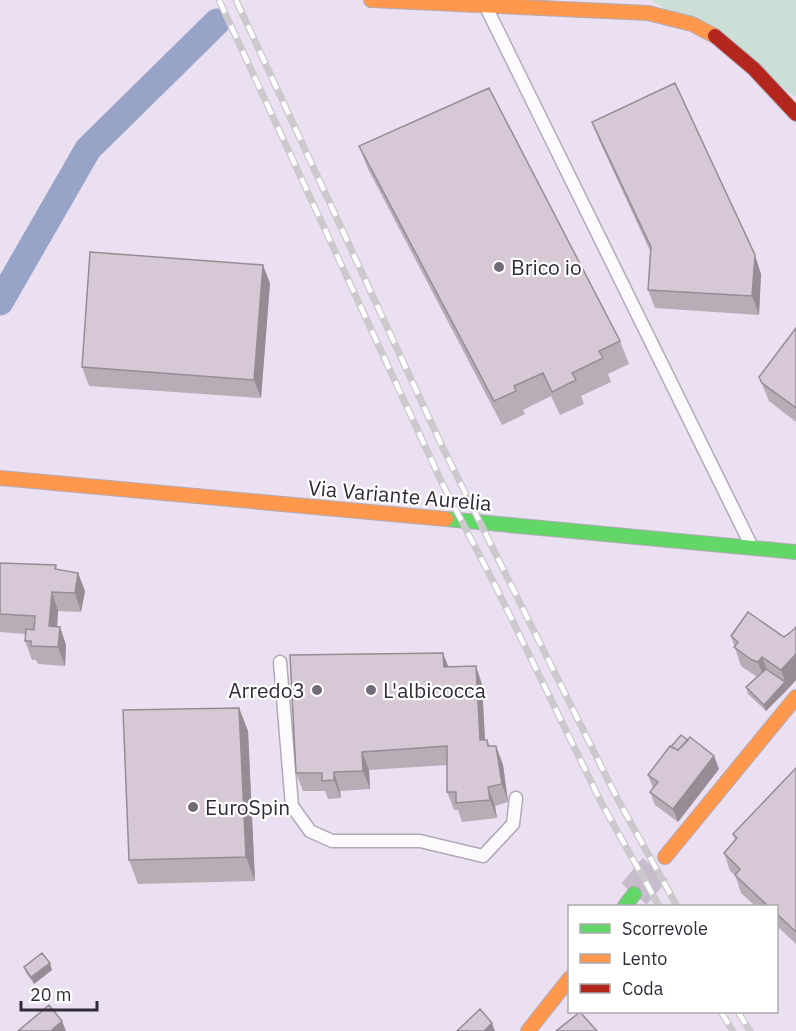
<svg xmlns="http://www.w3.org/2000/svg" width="796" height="1031" font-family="'IBM Plex Sans',sans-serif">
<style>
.green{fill:#ccdfd6}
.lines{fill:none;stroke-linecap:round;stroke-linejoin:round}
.canal{stroke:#97a4c7;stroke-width:27}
.secondary-tunnel{stroke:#c6bccc;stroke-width:33;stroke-dasharray:33 16;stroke-linecap:butt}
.lane-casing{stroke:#b1a9b6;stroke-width:15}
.fast-casing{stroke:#b1a9b6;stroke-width:16}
.slow-casing{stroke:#b1a9b6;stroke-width:16}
.jam-casing{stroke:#b1a9b6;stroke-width:16}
.lane{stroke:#fcfafd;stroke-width:12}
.fast{stroke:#63d668;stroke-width:14}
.slow{stroke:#ff974d;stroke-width:14}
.jam{stroke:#b3261e;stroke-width:14}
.rail-casing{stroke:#ccc9ce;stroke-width:7}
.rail{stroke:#fff;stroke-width:4.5;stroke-dasharray:14;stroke-linecap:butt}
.wall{fill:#b8acb7}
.shaded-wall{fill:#968c95}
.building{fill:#d6c8d5;stroke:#968c95;stroke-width:1.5}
.poi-dot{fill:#736a77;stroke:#fff;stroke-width:2}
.labels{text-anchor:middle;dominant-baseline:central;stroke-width:4.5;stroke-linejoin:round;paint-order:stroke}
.poi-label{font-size:21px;fill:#322a36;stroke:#fff;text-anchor:start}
.street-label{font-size:21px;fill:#322a36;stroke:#fff}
</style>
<rect width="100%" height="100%" fill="#ebe0f1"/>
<path class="green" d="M651,0H796V97Z"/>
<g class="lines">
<path class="canal" d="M0,302L88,149L217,22"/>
<path class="secondary-tunnel" d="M634,894L665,857"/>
<defs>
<path id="lane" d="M487,9L751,545
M280,662L292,806L310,831L332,841H420L483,856L513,824L516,798"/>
<path id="fast" d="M446,519L796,552
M625,906L634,894"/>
<path id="slow" d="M371,0L648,13L692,24L715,36
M0,478L446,519
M665,857L796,697
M528,1031L570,978"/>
<path id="jam" d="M715,36L754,69L796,114"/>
</defs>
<use href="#lane" class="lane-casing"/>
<use href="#fast" class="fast-casing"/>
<use href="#slow" class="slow-casing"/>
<use href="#jam" class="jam-casing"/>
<use href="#lane" class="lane"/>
<use href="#fast" class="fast"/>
<use href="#slow" class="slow"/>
<use href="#jam" class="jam"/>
<defs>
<path id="rail" d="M219,0L443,485L497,589L601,802L659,906
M236,0L442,446L617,798L677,906
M721,1012L733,1031
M738,1012L750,1031"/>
</defs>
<use href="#rail" class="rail-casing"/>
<use href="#rail" class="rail"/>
</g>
<path class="wall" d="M592,122L761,274L759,315L655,308L648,290L650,251L599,140Z
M359,146L620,341L629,364L608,374L611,382L581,396L584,404L560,415L551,396L523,410L525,414L502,425L368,169Z
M270,283L261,398L89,386L82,367Z
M796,328V422L769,401L759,377Z
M0,563L56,565L57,570L78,573L85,591L81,612L58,611L57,626L60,627L66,645L65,666L38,664L36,660H32L25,641L26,634L0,632Z
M796,627V680L766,711L748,694L746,687L757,677L741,666L731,636L784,637L792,631Z
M448,667L482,684L485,740H487L490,746H496L503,765L508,802L495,806L497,818L462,822L458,810H454L447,792V765L369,770L370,789L340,791L341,798L328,799L325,791H303L296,773Z
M239,708L248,731L255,881L138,884L129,860Z
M688,740L714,756L719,769L678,822L655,805L650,792L653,788L648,775L671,747Z
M796,768V944L777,926V906H755L741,893L735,875L730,871L724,853L735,841L733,834Z
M24,967L52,970L34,984L26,973Z"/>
<path class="shaded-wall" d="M755,255L761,274L759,315L752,296Z
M263,265L270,283L261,398L254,380Z
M78,573L85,591L81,612L75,593Z
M52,592L58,611L56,644L49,626Z
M60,627L66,645L65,666L58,647Z
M443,653L450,671L444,667Z
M796,654V680L788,689L781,670Z
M762,657L769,675L765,680L758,662Z
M476,666L482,684L486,759L480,740Z
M785,682L788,689L766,711L764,705Z
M239,708L248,731L255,881L246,857Z
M496,746L503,765L508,802L502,784Z
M362,752L369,770L370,789L363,771Z
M714,756L719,769L678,822L673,809Z
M334,772L340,791L341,798L334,780Z
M488,787L495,806L497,818L490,800Z
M50,963L52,970L34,984L31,977Z
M62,1021L66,1031H52V1030Z
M492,1023L495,1031H484Z"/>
<path class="building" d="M675,83L755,255L752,296L648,290L651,247L592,122Z
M489,88L620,341L599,351L603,358L572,373L576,380L552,392L543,373L514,386L516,391L494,401L359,146Z
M90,252L263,265L254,380L82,367Z
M796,328V408L762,383L759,377Z
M0,563L56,565L55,569L78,573L75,593L52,592L49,626L60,627L58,647L31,646V641H25L26,629L34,630L35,616L0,614Z
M748,612L784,637L792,631L796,627V654L781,670L762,657L758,662L752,660L734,647L738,642L731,636Z
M443,653L444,667L476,666L480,740H487L488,746H496L502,784L488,787L490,800L456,803V792H447V746L362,752L363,771L334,772V780L322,781V773H296L290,655Z
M766,669L785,682L764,705L746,687Z
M239,708L246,857L129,860L123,710Z
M681,735L688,740L678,750L671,747Z
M690,737L714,756L673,809L650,792L658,782L648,775L670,746L678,750Z
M796,768V932L777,914V906H768L735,875L740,869L724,853L737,838L733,834Z
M42,953L50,963L31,977L24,967Z
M49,1005L62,1021L52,1030L53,1031H18Z
M480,1009L492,1023L484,1031H457Z
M580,1012L597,1031H556Z"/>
<g class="poi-dot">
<circle cx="499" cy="267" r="6"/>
<circle cx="317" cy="690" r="6"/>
<circle cx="371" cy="690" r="6"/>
<circle cx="193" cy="807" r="6"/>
</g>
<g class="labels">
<g class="poi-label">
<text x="511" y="267">Brico io</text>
<text x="305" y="690" text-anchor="end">Arredo3</text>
<text x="383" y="690">L'albicocca</text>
<text x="205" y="807">EuroSpin</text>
</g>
<g class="street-label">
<text transform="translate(400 495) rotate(5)">Via Variante Aurelia</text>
</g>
</g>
<rect x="568" y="905" width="210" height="108" fill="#ffffff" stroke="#adaaaf" stroke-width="1.5"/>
<rect x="580" y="924" width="30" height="9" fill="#63d668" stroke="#adaaaf" stroke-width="1.5"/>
<text x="622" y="935" font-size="18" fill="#322a36">Scorrevole</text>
<rect x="580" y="954" width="30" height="9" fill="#ff974d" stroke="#adaaaf" stroke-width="1.5"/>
<text x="622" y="965" font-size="18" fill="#322a36">Lento</text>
<rect x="580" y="984" width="30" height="9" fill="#b3261e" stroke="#adaaaf" stroke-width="1.5"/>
<text x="622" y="995" font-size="18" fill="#322a36">Coda</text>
<path d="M21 1001v9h76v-9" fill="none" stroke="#322a36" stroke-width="3"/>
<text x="30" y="1001" font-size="18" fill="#322a36" stroke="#ffffff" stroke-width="4.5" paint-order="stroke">20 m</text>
</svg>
